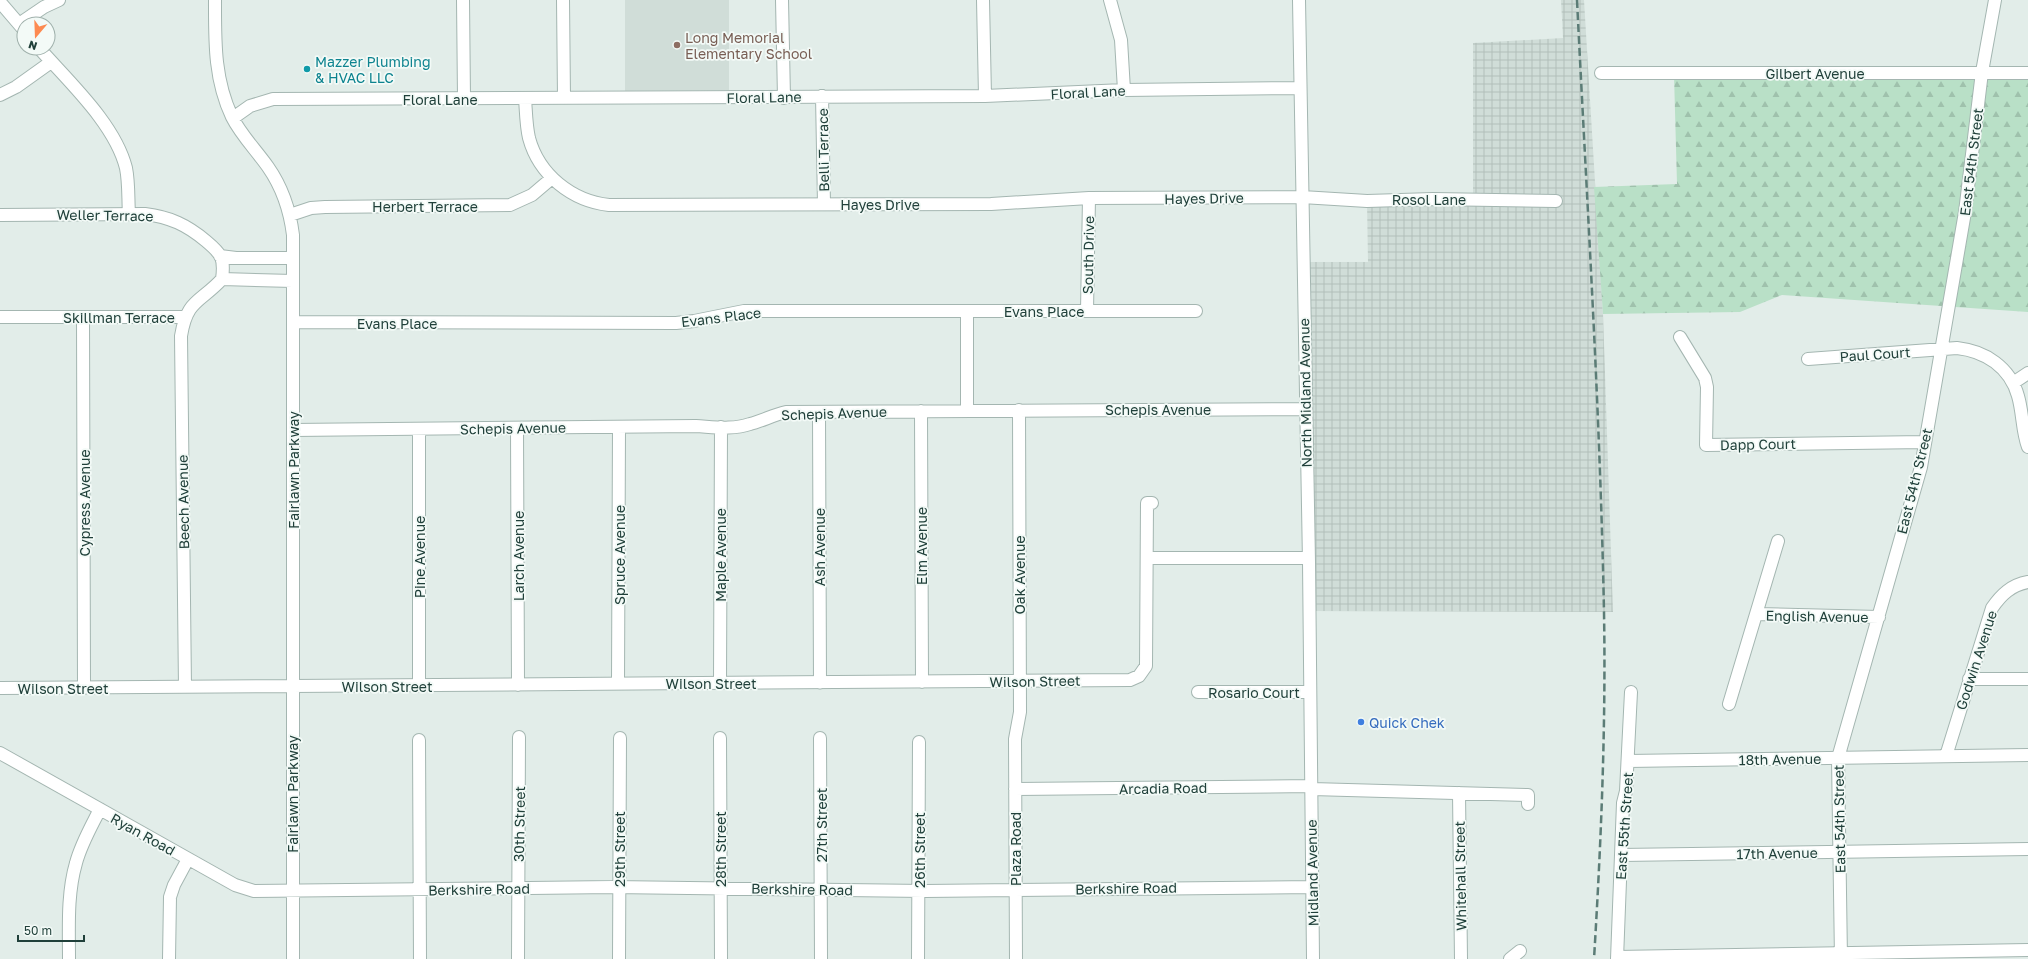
<svg xmlns="http://www.w3.org/2000/svg" width="2028" height="959" font-family="'Golos Text',sans-serif">
<style>
.built{fill:#d0ddd8}
.industrial{fill:url(#industrial-grid)}
.forest{fill:url(#forest-firs)}
.lines{fill:none;stroke-linecap:round;stroke-linejoin:round}
.minor-casing{stroke:#a4b6b1;stroke-width:14}
.minor{stroke:#fff;stroke-width:12}
.rail{stroke:#5b7c76;stroke-width:2.5;stroke-dasharray:8 4;stroke-linecap:butt}
.education-dot{fill:#8d6e63;stroke:#f3faf7;stroke-width:1.5}
.culture-dot{fill:#0f9aa8;stroke:#f3faf7;stroke-width:1.5}
.shop-dot{fill:#3f7fe0;stroke:#f3faf7;stroke-width:1.5}
.labels{text-anchor:middle;dominant-baseline:central;stroke-width:3.5;stroke-linejoin:round;paint-order:stroke}
.education-label{font-size:14px;fill:#785e54;stroke:#f3faf7;text-anchor:start}
.culture-label{font-size:14px;fill:#0d838f;stroke:#f3faf7;text-anchor:start}
.street-label{font-size:14px;fill:#20403a;stroke:#f3faf7}
.shop-label{font-size:14px;fill:#366cbe;stroke:#f3faf7;text-anchor:start}
</style>
<defs>
<pattern id="industrial-grid" width="8" height="8" patternUnits="userSpaceOnUse"><rect width="8" height="8" fill="#d0ddd8"/><path d="M0 4h8M4 0v8" fill="none" stroke="#b2bfba"/></pattern>
<pattern id="forest-firs" width="22" height="20" patternUnits="userSpaceOnUse"><rect width="22" height="20" fill="#b9e0c7"/><path d="M5 1l3.5 6h-7zM16 11l3.5 6h-7z" fill="#9fc1ac"/></pattern>
</defs>
<rect width="100%" height="100%" fill="#e2ede9"/>
<path class="built" d="M625,0H729V90L625,91Z"/>
<path class="industrial" d="M1561,0H1584L1603,314L1613,612L1309,611L1303,262H1368L1367,201L1473,199V43L1563,38Z"/>
<path class="forest" d="M1674,75L2028,77V312L1782,295L1740,312L1603,314L1594,187L1677,184Z"/>
<g class="lines">
<defs>
<path id="minor" d="M215,0C215,41 214,79 232,117C241,135 256,150 268,167C282,187 290,211 293,235V959
M463,0L464,98
M563,0L564,98
M782,0L784,98
M983,0L985,96
M1110,0L1121,40L1124,90
M1299,0L1309,562L1313,959
M0,2L24,30
M19,24L44,7L59,0
M39,48C69,82 115,124 126,168C129,183 128,199 129,214
M1601,73H2028
M0,95L16,87L51,62
M822,96L824,204
M525,98C526,111 526,125 529,138C539,175 572,201 609,205L991,204L1089,198L1302,197L1367,201L1433,199L1556,201
M233,118L250,106L273,99L985,96L1124,90L1300,88
M0,215L145,214C170,217 187,225 206,241C212,246 218,251 221,257C224,264 223,272 222,279C200,303 187,299 181,336L185,687
M290,215L311,208L325,207L510,205L532,195L552,178
M220,256L236,258H293
M222,279L293,281
M1087,311L1089,198
M0,317H186
M83,317L84,688
M294,322L676,323L694,321L744,311H1196
M1680,337L1705,378L1707,387L1706,445L1925,442
M1808,359L1957,348C1985,351 2010,367 2018,396C2023,413 2022,431 2028,447
M2013,383L2028,373
M921,411L922,682
M967,411V311
M819,412L820,683
M517,428L518,685
M419,429V686
M293,430L696,426C714,427 733,430 750,424C762,421 773,415 786,412L1305,409
M1147,558H1308
M1756,614L1879,617
M1969,679H2028
M720,683L721,427
M618,684L619,427
M0,688L1130,680L1139,676L1146,666L1147,503H1152
M1198,692H1310
M1729,704L1778,541
M720,738L721,959
M820,738L821,959
M419,740L420,959
M0,753L235,885L254,891L613,887L925,891L1313,887
M1946,756L1992,608C2001,595 2011,585 2028,582
M1628,761L2028,755
M1015,789L1312,786
M1312,789L1528,795V804
M1459,793L1461,959
M1621,855L2028,849
M1617,957L2028,950
M69,959C69,927 67,894 76,863C81,844 91,827 100,809
M169,959L170,897L174,885L188,859
M518,959L519,737
M619,959L620,738
M918,959L919,742
M1016,959L1015,739L1020,712L1019,410
M1510,959L1520,951
M1617,959L1623,803L1626,791L1631,692
M1841,959L1838,758L1921,467L1965,212L1982,72L1995,0"/>
</defs>
<use href="#minor" class="minor-casing"/>
<use href="#minor" class="minor"/>
<path class="rail" d="M1577,0C1587,204 1600,408 1604,612C1606,728 1601,843 1594,959"/>
</g>
<circle class="education-dot" cx="677" cy="45" r="4"/>
<circle class="culture-dot" cx="307" cy="69" r="4"/>
<circle class="shop-dot" cx="1361" cy="722" r="4"/>
<g class="labels">
<g class="education-label">
<text x="685" y="37">Long Memorial<tspan x="685" dy="16">Elementary School</tspan></text>
</g>
<g class="culture-label">
<text x="315" y="61">Mazzer Plumbing<tspan x="315" dy="16">&amp; HVAC LLC</tspan></text>
</g>
<g class="street-label">
<text x="1815" y="73">Gilbert Avenue</text>
<text transform="translate(1088 92) rotate(-3)">Floral Lane</text>
<text transform="translate(764 97) rotate(-1)">Floral Lane</text>
<text x="440" y="99">Floral Lane</text>
<text transform="translate(823 150) rotate(-91)">Belli Terrace</text>
<text transform="translate(1971 162) rotate(-83)">East 54th Street</text>
<text transform="translate(1204 198) rotate(-1)">Hayes Drive</text>
<text x="1429" y="199">Rosol Lane</text>
<text x="880" y="204">Hayes Drive</text>
<text x="425" y="206">Herbert Terrace</text>
<text transform="translate(105 215) rotate(1)">Weller Terrace</text>
<text transform="translate(1088 255) rotate(-89)">South Drive</text>
<text x="1044" y="311">Evans Place</text>
<text x="119" y="317">Skillman Terrace</text>
<text transform="translate(721 317) rotate(-7)">Evans Place</text>
<text x="397" y="323">Evans Place</text>
<text transform="translate(1875 354) rotate(-4)">Paul Court</text>
<text transform="translate(1305 393) rotate(-91)">North Midland Avenue</text>
<text x="1158" y="409">Schepis Avenue</text>
<text transform="translate(834 413) rotate(-2)">Schepis Avenue</text>
<text transform="translate(513 428) rotate(-1)">Schepis Avenue</text>
<text transform="translate(1758 444) rotate(-1)">Dapp Court</text>
<text transform="translate(293 470) rotate(-90)">Fairlawn Parkway</text>
<text transform="translate(1914 481) rotate(-76)">East 54th Street</text>
<text transform="translate(183 502) rotate(-91)">Beech Avenue</text>
<text transform="translate(84 503) rotate(-90)">Cypress Avenue</text>
<text transform="translate(921 546) rotate(-90)">Elm Avenue</text>
<text transform="translate(819 547) rotate(-90)">Ash Avenue</text>
<text transform="translate(619 555) rotate(-90)">Spruce Avenue</text>
<text transform="translate(720 555) rotate(-90)">Maple Avenue</text>
<text transform="translate(518 556) rotate(-90)">Larch Avenue</text>
<text transform="translate(419 557) rotate(-90)">Pine Avenue</text>
<text transform="translate(1019 575) rotate(-90)">Oak Avenue</text>
<text transform="translate(1817 616) rotate(1)">English Avenue</text>
<text transform="translate(1976 660) rotate(-72)">Godwin Avenue</text>
<text transform="translate(1035 681) rotate(-1)">Wilson Street</text>
<text x="711" y="683">Wilson Street</text>
<text x="387" y="686">Wilson Street</text>
<text x="63" y="688">Wilson Street</text>
<text x="1254" y="692">Rosario Court</text>
<text transform="translate(1780 759) rotate(-1)">18th Avenue</text>
<text transform="translate(1163 788) rotate(-1)">Arcadia Road</text>
<text transform="translate(292 794) rotate(-90)">Fairlawn Parkway</text>
<text transform="translate(1839 819) rotate(-91)">East 54th Street</text>
<text transform="translate(519 824) rotate(-89)">30th Street</text>
<text transform="translate(821 825) rotate(-90)">27th Street</text>
<text transform="translate(1624 826) rotate(-86)">East 55th Street</text>
<text transform="translate(143 834) rotate(29)">Ryan Road</text>
<text transform="translate(619 849) rotate(-90)">29th Street</text>
<text transform="translate(720 849) rotate(-90)">28th Street</text>
<text transform="translate(1015 849) rotate(-90)">Plaza Road</text>
<text transform="translate(919 850) rotate(-90)">26th Street</text>
<text transform="translate(1777 853) rotate(-1)">17th Avenue</text>
<text transform="translate(1312 873) rotate(-91)">Midland Avenue</text>
<text transform="translate(1460 876) rotate(-91)">Whitehall Street</text>
<text transform="translate(1126 888) rotate(-1)">Berkshire Road</text>
<text transform="translate(479 889) rotate(-1)">Berkshire Road</text>
<text transform="translate(802 889) rotate(1)">Berkshire Road</text>
</g>
<g class="shop-label">
<text x="1369" y="722">Quick Chek</text>
</g>
</g>
<g transform="translate(36 36) rotate(199)"><circle r="19" fill="#f3faf7" stroke="#9fb0ab"/>
<path d="M0-3L7 15L0 10L-7 15Z" fill="#fd8a51"/>
<text y="-6" font-size="11" font-weight="bold" text-anchor="middle" fill="#20403a">N</text>
</g>
<path d="M18 935v6h66v-6" fill="none" stroke="#20403a" stroke-width="2"/>
<text x="24" y="935" font-size="12" fill="#20403a" stroke="#f3faf7" stroke-width="3" paint-order="stroke">50 m</text>
</svg>
